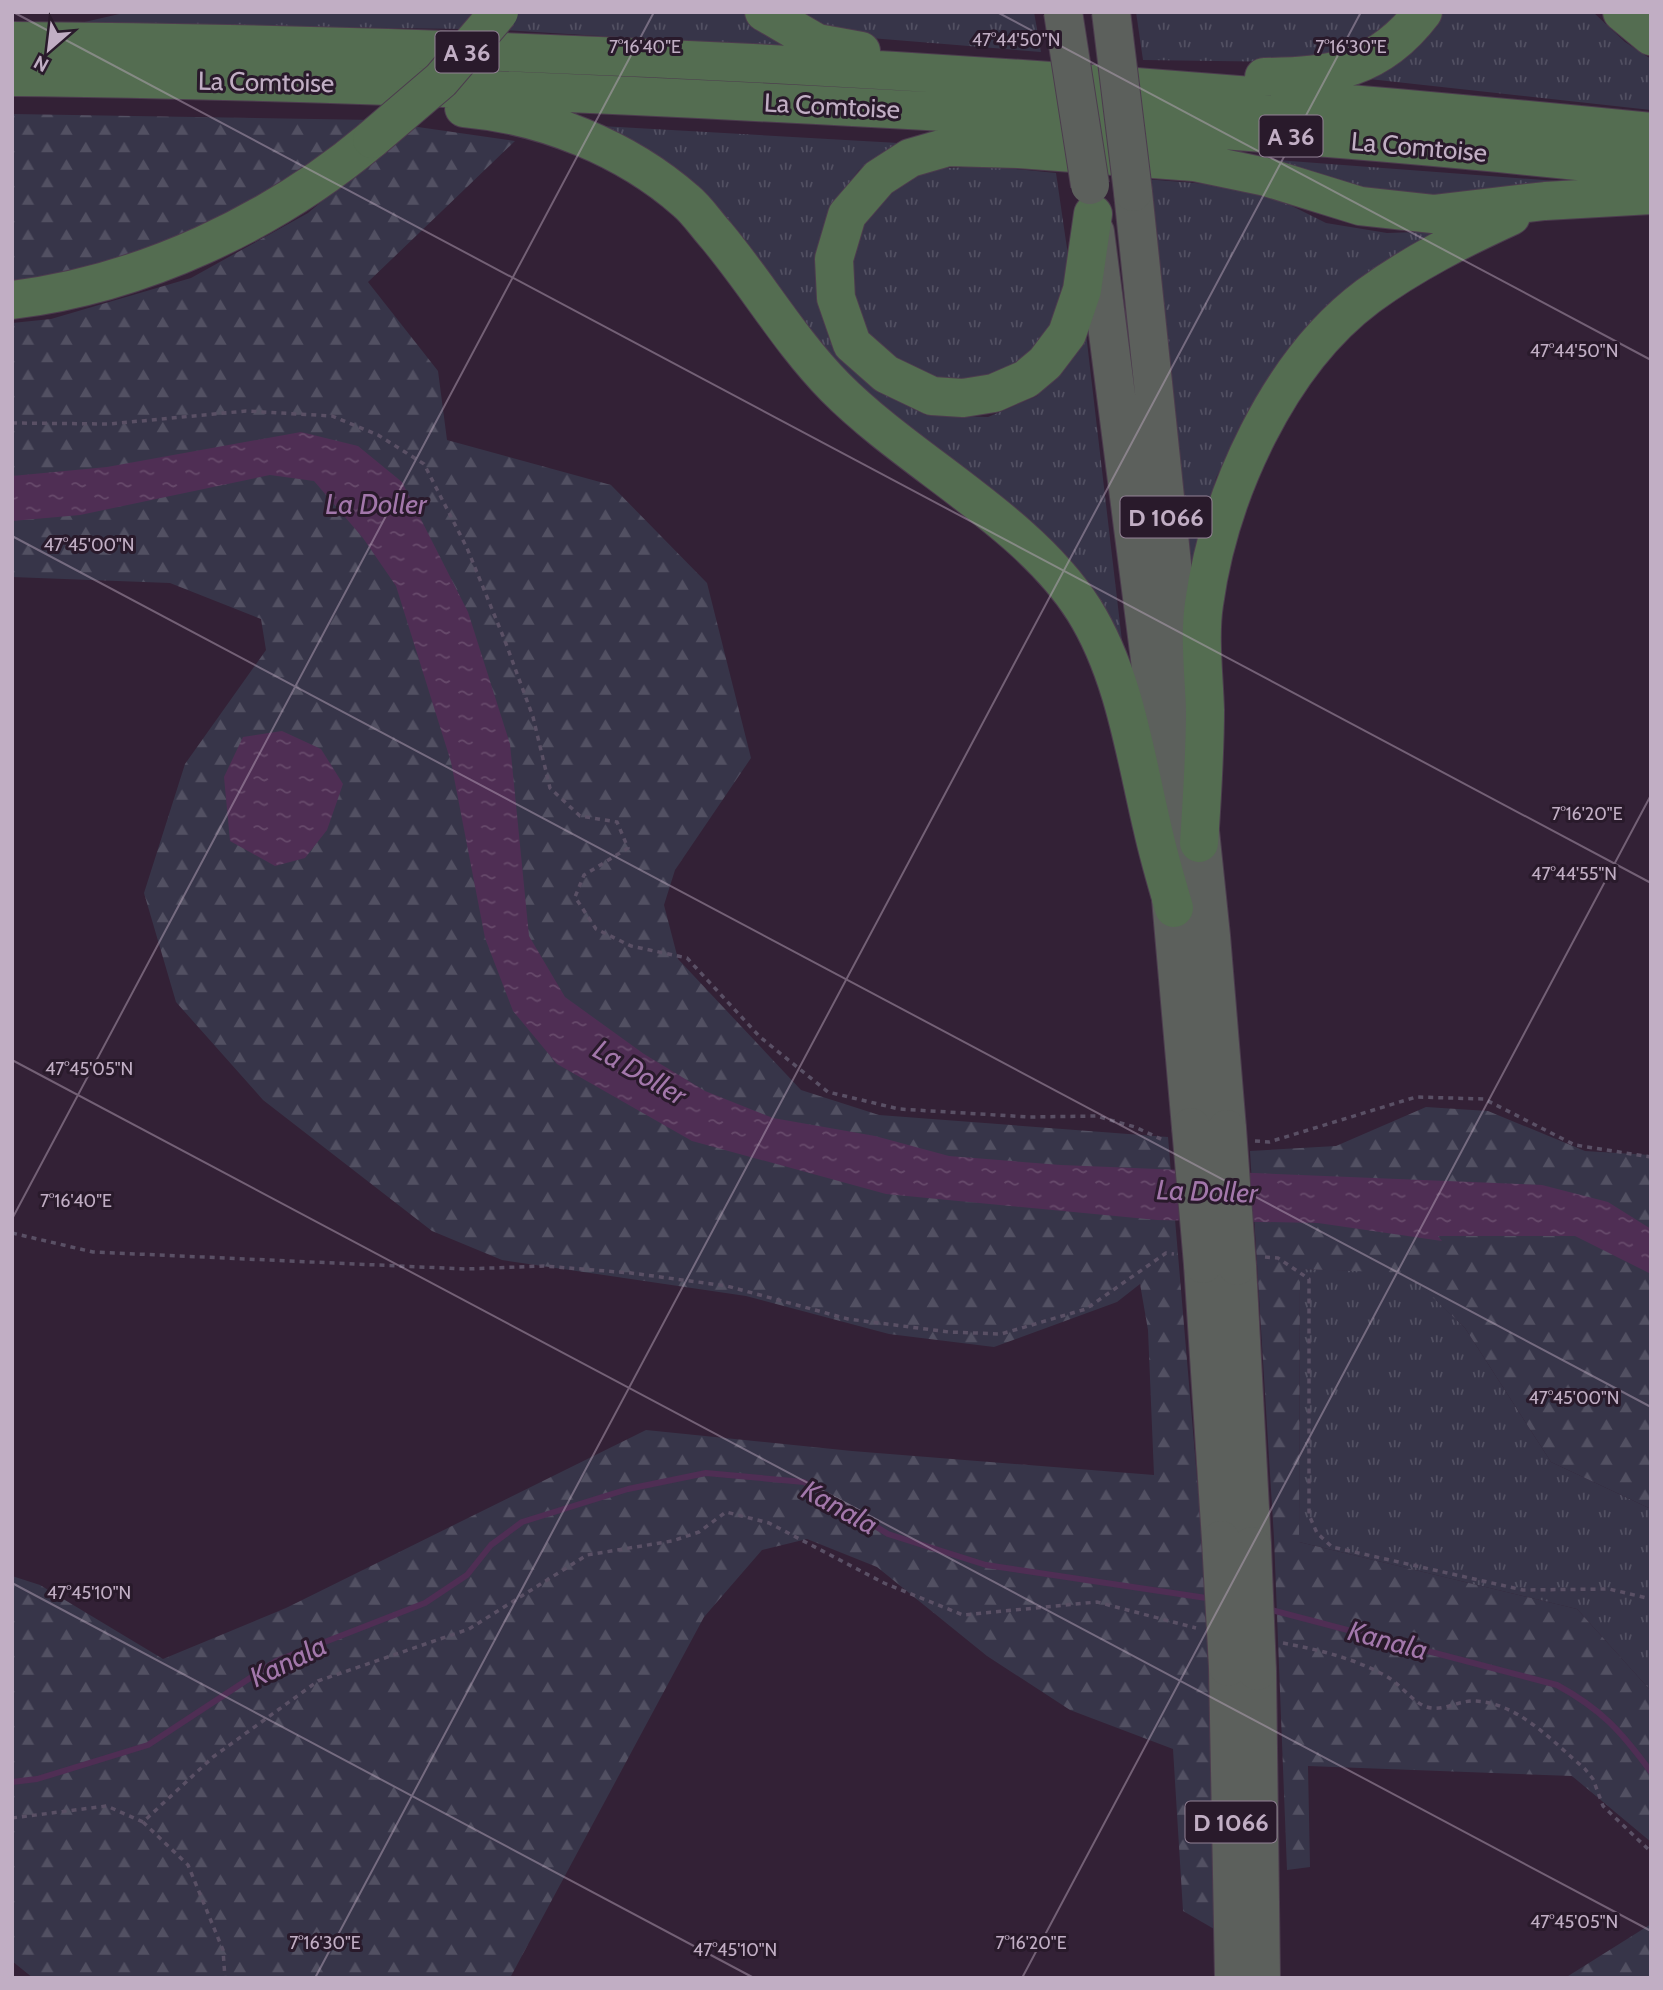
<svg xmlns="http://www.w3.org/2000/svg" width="1663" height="1990" font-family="Cabin,sans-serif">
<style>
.grass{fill:url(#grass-tufts)}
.forest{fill:url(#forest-firs)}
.water{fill:url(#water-ripples)}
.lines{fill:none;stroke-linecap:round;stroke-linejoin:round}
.stream{stroke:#4f2e54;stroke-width:6}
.trunk-casing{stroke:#4c3c4e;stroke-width:40}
.motorway-casing{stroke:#4c3c4e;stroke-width:40}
.path{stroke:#5a5065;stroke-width:3.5;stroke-dasharray:5 5;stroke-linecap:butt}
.trunk{stroke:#5c605c;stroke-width:38}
.motorway{stroke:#546d51;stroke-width:38}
.trunk-bridge-casing{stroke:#4c3c4e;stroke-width:40;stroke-linecap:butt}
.motorway-bridge-casing{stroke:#4c3c4e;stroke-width:40;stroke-linecap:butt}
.trunk-bridge{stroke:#5c605c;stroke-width:38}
.motorway-bridge{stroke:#546d51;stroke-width:38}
.ticks{fill:none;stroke:#c1aec4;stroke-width:2;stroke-opacity:0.45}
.labels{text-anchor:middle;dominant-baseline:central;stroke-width:6;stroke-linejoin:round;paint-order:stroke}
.shield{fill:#291a2b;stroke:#938296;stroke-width:2}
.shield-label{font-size:24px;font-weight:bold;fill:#c1aec4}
.street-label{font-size:26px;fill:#c1aec4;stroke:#291a2b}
.water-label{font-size:28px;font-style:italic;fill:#a377ab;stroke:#291a2b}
.ticks-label{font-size:18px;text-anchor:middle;fill:#c1aec4;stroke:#291a2b;stroke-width:6;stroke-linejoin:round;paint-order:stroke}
</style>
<defs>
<pattern id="grass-tufts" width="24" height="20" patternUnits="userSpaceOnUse" patternTransform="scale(1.75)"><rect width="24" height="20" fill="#373549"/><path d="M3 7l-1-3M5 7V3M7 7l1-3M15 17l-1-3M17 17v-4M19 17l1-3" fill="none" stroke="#525062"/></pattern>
<pattern id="forest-firs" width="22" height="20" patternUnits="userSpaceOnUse" patternTransform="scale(1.75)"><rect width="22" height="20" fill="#373549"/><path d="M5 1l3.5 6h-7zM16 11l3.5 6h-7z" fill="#525062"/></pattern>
<pattern id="water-ripples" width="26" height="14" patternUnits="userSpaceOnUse" patternTransform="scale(1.75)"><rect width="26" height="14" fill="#4f2e54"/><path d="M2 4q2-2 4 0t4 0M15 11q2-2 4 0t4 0" fill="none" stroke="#674a6b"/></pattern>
</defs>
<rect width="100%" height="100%" fill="#332136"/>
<path class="grass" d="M128,12H480L466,29L76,24Z
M515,12H748L793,48L502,30Z
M791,12H1034L1041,52L846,36Z
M1136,12H1403L1342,58L1290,62L1143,60Z
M1444,12H1593L1625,42L1651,59V110L1369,79L1427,38Z
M583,125L916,144L859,170L830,209L876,390L926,415L988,417L1037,396L1067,359L1085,325L1122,641L1078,575L928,450Z
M1223,156L1557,181L1430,198L1364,190Z
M987,166L1056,173L1069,262L1062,315L1039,356L1001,381L916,380L853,319L845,274L857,231L886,190L928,169Z
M1144,179L1232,186L1290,205L1326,223L1387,233L1447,231L1257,399L1216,478L1190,603Z
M1300,1269L1407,1272L1465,1328L1551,1462L1651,1509V1691L1577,1609L1299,1542Z"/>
<path class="forest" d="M12,114L375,120C301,183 180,249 86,273C62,279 36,280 12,284Z
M411,126L515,141L368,282L438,371L447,440L611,485L707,583L751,758L675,870L664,905L678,959L801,1090L879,1115L1168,1137L1202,1537L1221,1933L1183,1911L1173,1749L1070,1710L987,1656L877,1567L807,1539L762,1550L704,1617L510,1978H33L12,1961V1576L40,1585L163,1659L286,1608L646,1430L852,1451L1154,1475L1148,1330L1140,1284L1117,1302L994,1347L889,1334L746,1296L502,1260L432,1231L263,1100L176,1002L144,893L185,764L266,650L261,619L170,583L12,577V323L51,319L191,278L308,213Z
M1426,1107L1488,1111L1585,1151L1651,1155V1509L1551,1462L1465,1328L1407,1273L1300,1269L1299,1542L1577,1609L1651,1691V1842L1572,1776L1308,1766L1310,1867L1287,1870L1274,1538L1250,1151L1336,1146Z
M1651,1924V1978H1565Z"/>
<path class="water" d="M301,432L358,446L402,482L468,612L510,744L529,936L565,997L644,1054L705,1091L773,1118L875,1136L949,1156L1061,1165L1542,1185L1608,1202L1651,1229V1274L1575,1236H1438L1442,1241L1318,1223L1157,1220L886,1194L692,1141L557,1064L513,1011L485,938L451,762L396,586L363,538L314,481L270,475L80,515L12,521V476L107,467Z
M282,731L321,749L343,784L327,830L305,858L275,866L230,841L224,777L243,737Z"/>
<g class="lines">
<path class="stream" d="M1268,1609L1557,1685C1601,1709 1621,1731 1651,1772
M12,1782L37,1779L148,1745L276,1661L425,1603L467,1575L491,1545L522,1522L628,1489L706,1473L804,1482L888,1534L986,1565L1213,1599"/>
<defs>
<path id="trunk" d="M1133,192L1211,936L1227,1129
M1095,232L1150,659L1191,1127
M1203,1264L1221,1540
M1237,1266L1252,1546
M1228,1667L1234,1978
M1257,1671L1261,1978"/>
<path id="motorway" d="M764,12L817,43L861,51
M1622,12L1651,36
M12,41C559,45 1107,77 1651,132
M12,77C293,80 573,92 853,107C1119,121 1386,139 1651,169
M1264,77C1332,76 1379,70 1423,12
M464,108C543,115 626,148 686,201C697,210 706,224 716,235C758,285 789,340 835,387C909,462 1028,521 1084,610C1124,674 1135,754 1152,826C1158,853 1166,881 1174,908
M1093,214L1082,290L1067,334L1045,363L1026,379L994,393L963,398L932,396L886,374L852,344L836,298L834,259L847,215L879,178L910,158L948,147L1019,149L1194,162L1266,177L1360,206L1433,214L1545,201L1651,195
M12,300C142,284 272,223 372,139
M1199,843C1202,798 1205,754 1205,710C1204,676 1199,637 1204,604C1219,495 1278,363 1368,296C1413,263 1461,239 1511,216"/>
</defs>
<use href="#trunk" class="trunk-casing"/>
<use href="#motorway" class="motorway-casing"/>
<path class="path" d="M12,423L109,424L246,411L332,416L378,435L424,464L467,548L505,641L533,717L550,788L580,816L617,822L628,848L584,875L575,897L596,929L631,946L687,958L760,1037L828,1092L899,1109L1029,1117L1096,1116L1135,1127L1163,1140
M1255,1141L1269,1142L1416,1097L1484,1099L1575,1145L1651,1157
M12,1233L93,1252L465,1269L544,1266L631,1273L727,1286L848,1319L949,1332L1001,1334L1086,1309L1166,1253L1174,1254
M1265,1257L1278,1258L1309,1279V1515L1317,1533L1332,1547L1523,1590L1609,1589L1651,1599
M1283,1643C1320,1650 1353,1658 1386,1676C1399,1683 1410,1699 1424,1706C1440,1713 1455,1702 1471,1701C1516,1700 1553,1742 1585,1769L1593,1779L1603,1806L1651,1852
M12,1818L107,1806L143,1822L213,1757L318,1681L469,1629L587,1555L672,1541L699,1532L726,1512L769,1523L884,1583L963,1615L1097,1602L1196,1628
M143,1822L188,1865L223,1950L225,1978"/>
<use href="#trunk" class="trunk"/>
<use href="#motorway" class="motorway"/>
<defs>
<path id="trunk-bridge" d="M1063,12L1090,185
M1111,12L1133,192
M1191,1127L1203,1264
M1227,1129L1237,1266
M1221,1540L1228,1667
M1252,1546L1257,1671"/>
<path id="motorway-bridge" d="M372,139L441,80L499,12"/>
</defs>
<use href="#trunk-bridge" class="trunk-bridge-casing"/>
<use href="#motorway-bridge" class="motorway-bridge-casing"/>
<use href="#trunk-bridge" class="trunk-bridge"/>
<use href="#motorway-bridge" class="motorway-bridge"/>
</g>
<path class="ticks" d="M13,12L1651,883M997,12L1651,360M12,536L1651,1407M12,1060L1651,1931M12,1219L654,12M12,1583L754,1978M315,1978L1361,12M1022,1978L1651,795"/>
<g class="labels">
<g class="shield">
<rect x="435.5" y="31.5" width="63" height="41" rx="5"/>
<rect x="1259.5" y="115.5" width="63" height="41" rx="5"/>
<rect x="1120.5" y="496.5" width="91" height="41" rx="5"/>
<rect x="1185.5" y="1801.5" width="91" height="41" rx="5"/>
</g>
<g class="shield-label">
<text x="467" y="52">A 36</text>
<text x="1291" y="136">A 36</text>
<text x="1166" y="517">D 1066</text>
<text x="1231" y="1822">D 1066</text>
</g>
<g class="street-label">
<text transform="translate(266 82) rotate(1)">La Comtoise</text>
<text transform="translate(832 106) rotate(3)">La Comtoise</text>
<text transform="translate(1419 147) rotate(5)">La Comtoise</text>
</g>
<g class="water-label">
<text x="376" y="504">La Doller</text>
<text transform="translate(640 1072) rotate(30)">La Doller</text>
<text transform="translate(1207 1191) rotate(2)">La Doller</text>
<text transform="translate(840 1507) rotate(29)">Kanala</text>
<text transform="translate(1388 1640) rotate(15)">Kanala</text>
<text transform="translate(288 1661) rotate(-26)">Kanala</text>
</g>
</g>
<g class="ticks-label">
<text x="1016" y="46">47°44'50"N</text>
<text x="645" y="53">7°16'40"E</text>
<text x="1351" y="53">7°16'30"E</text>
<text x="1574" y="357">47°44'50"N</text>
<text x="89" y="551">47°45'00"N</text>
<text x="1587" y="820">7°16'20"E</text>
<text x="1574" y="880">47°44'55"N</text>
<text x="89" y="1075">47°45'05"N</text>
<text x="76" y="1207">7°16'40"E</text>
<text x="1574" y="1404">47°45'00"N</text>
<text x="89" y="1599">47°45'10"N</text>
<text x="1574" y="1928">47°45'05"N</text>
<text x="325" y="1949">7°16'30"E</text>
<text x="1031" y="1949">7°16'20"E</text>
<text x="735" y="1956">47°45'10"N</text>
</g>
<rect width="1663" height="1990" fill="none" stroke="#c1aec4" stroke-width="28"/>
<g transform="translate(49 49) rotate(208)" stroke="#291a2b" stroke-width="5" paint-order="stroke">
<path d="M0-5L12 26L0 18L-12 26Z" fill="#c1aec4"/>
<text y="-10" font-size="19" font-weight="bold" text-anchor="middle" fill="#c1aec4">N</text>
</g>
</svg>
